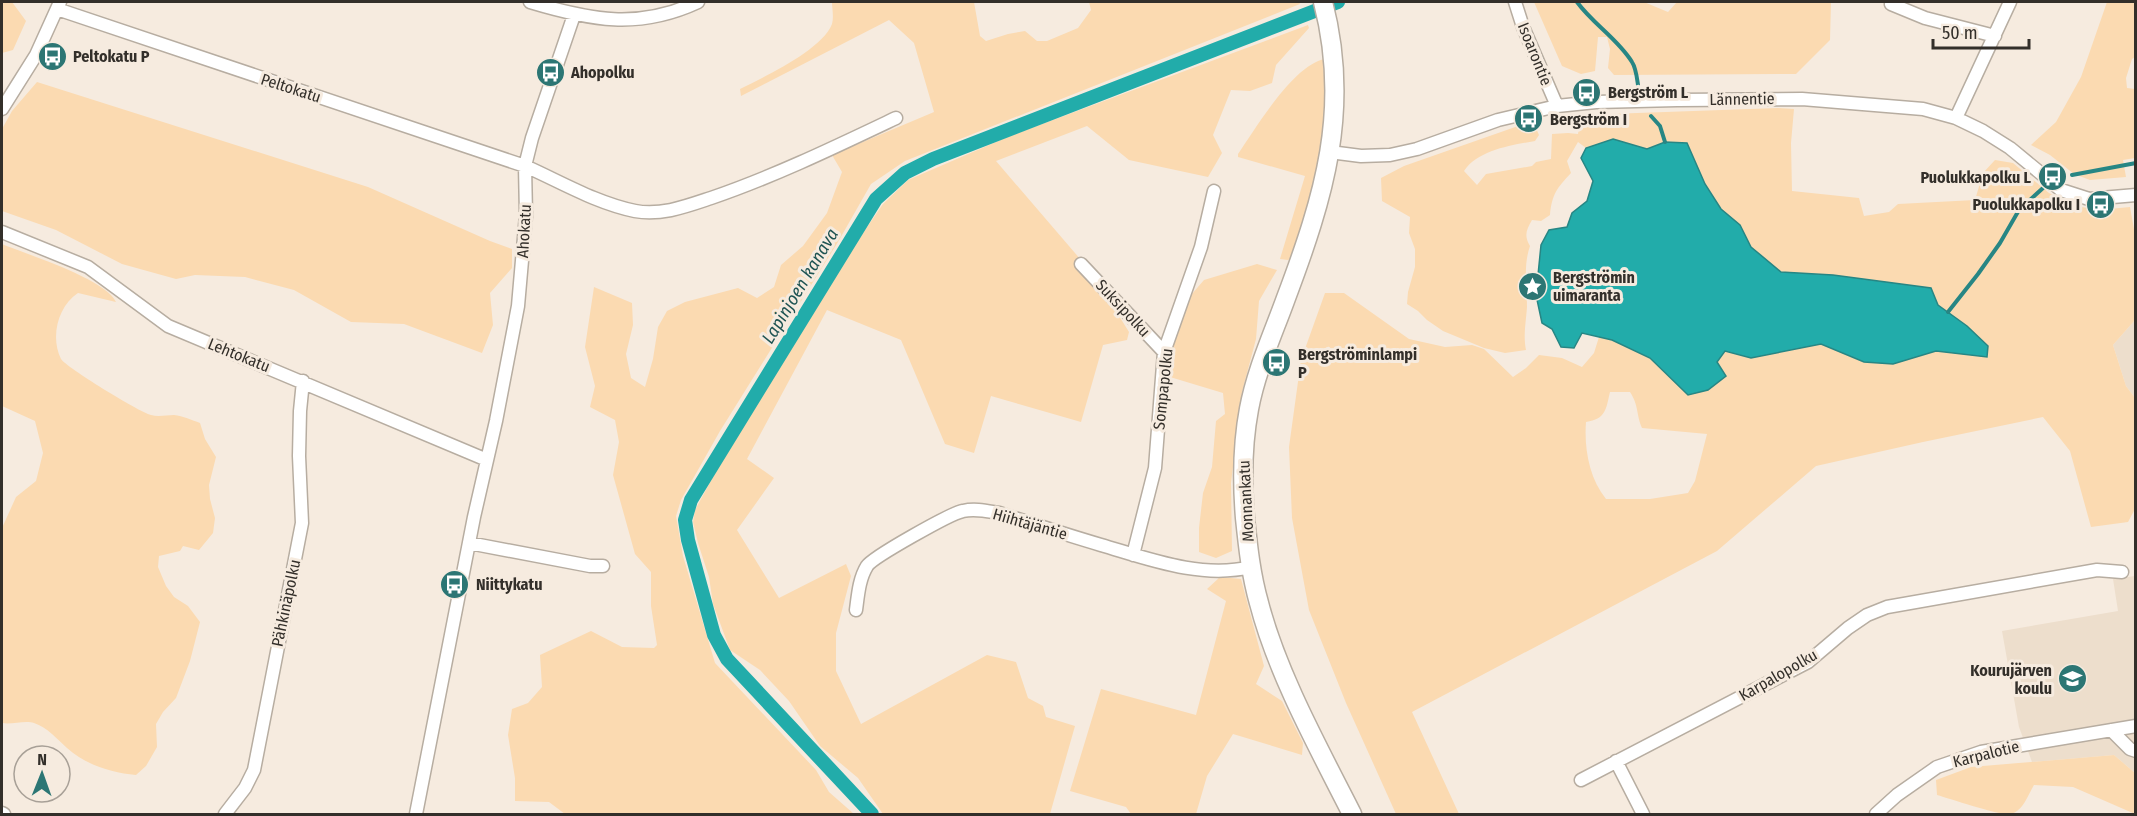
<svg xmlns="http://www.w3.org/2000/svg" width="2137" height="816" font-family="'Fira Sans Condensed',sans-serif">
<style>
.built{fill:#eddecc}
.green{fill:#fbdab1;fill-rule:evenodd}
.water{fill:#22acaa;stroke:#278684;stroke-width:1.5}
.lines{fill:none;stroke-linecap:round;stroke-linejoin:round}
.stream{stroke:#278684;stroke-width:4}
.canal{stroke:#22acaa;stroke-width:14}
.minor-casing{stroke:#b7ada1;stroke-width:15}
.secondary-casing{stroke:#b7ada1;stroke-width:21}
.minor{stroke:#fff;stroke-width:12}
.secondary{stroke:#fff;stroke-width:18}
.labels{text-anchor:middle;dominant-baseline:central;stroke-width:6;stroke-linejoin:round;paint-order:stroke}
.street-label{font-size:16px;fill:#332f2a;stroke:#f6ebdf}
.poi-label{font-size:16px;font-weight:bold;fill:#332f2a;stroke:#f6ebdf;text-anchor:start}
.water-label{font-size:18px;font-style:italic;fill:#1f5453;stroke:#f6ebdf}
</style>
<rect width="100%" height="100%" fill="#f6ebdf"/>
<path class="built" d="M2135,320V398L2126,386L2113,345Z
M2135,576V773L2114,755L2032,762L2019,727L2002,631L2118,611L2113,579Z"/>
<path class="green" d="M2,2H12L26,21L13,50L2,53Z
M832,2H974L980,36L986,41L1008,34L1025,31L1037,41H1047L1078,28L1091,10L1089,2H1299L1300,4L905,161L871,184L838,242L720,431L681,500L676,516L683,556L715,663L816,770L829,792L854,814H565L549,802L515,801V778L508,735L512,709L528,703L542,687L540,655L591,631L622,647L654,648L657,645L651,606V572L635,554L613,475L619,442L615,420L590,407L595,386L585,347L594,287L632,303L633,325L626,354L631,378L645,387L653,359L658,327L667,311L685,302L738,288L757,298L774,287L781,265L803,246L827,213L842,172L832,155L934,112L914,43L889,20L741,96L740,89C764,77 822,50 832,24C834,17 832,8 832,2Z
M1534,2H1644L1668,12L1677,2H1831L1830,40L1796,74L1614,75L1608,68L1610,49L1607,37H1598L1595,71L1581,74L1562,66Z
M2107,2H2135V57L2132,59L2126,78L2127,88L2135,89V158L2123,160L2126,177L2090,180L2074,174L2050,155L2031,145L2056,122L2081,77Z
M1308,25L1309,28L1276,65L1272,83L1250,91L1231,90L1213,135L1222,153L1208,177L1129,160L1087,126L996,161L1093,274L1129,332L1127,340L1103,345L1081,422L991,396L974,453L945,444L901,340L827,310L747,459L774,478L737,530L779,598L846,564L851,576L836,633V671L861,724L987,655L1016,662L1028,698L1043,706L1046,717L1075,726L1050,814H883L858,778L820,746L789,701L760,670L730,650L713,604L709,577L698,543L693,522L695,510L726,453L843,262L883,204L908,180L1010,136Z
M1325,59L1328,62L1325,124L1314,186L1292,258L1288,260L1280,259L1305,176L1238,157V154C1256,128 1293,65 1325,59Z
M37,82L368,187L490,241L512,249V268L490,293L493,325L482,353L404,324L351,322L294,290L245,277L195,275L176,279L122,264L56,230L2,211V129L12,111Z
M1778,108L1794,109L1791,143L1792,191L1859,198L1864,216L1889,212L1898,204L1975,200L1983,173L1995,160L2013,163L2049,193L2076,206L2099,210L2130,207L2135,235V320L2113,345L2126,386L2135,398V509L2128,522L2091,527L2070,451L2043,417L1923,442L1816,466L1717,551L1412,712L1459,814H1396L1346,703L1309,610L1292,518L1289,447L1301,360L1325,293H1344L1409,339L1445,347L1472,345L1484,349L1513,377L1526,368L1539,355L1562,358L1582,367L1594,353L1599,337L1612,340L1650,358L1689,395L1726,375L1717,362L1725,351L1751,358L1821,344L1864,362L1893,364L1936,351L1987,357L1938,305L1930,288L1833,275L1781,272L1751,247L1740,225L1721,209L1705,184L1687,143L1665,142L1648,149L1613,139L1586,148L1578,142L1567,161L1571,173C1557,188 1552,194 1550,215L1541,221L1532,220C1526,230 1524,236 1530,246C1523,266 1527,286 1527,307C1526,322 1523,335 1526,350L1505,353L1484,348L1443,331L1427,320L1418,311L1407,304L1408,292L1415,267V249L1409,233L1410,217L1382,201L1381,178L1404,166L1527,123L1535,126L1539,135L1535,141C1512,145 1478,150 1464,171L1477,185L1486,174L1532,166L1536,162L1551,159L1552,134L1568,133L1578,134L1581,115ZM1610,392H1630C1639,406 1636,414 1642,428L1707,434L1695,481L1688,493L1650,499H1606C1589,478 1584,448 1586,422C1606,419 1606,409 1610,392Z
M2,244C26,254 106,279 116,302L78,293C58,306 50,337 61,359C66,367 139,412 151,415C158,417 167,415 174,415C183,416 192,420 200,423L205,439L216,457L209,485L210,499L215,518L213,533L199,550L183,546L180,551L159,556L158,567L166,586L174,597L188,606L200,622L190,661L176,698L163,712L156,724L157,747L146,766L136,775C112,773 86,765 67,748C58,740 47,727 34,723C25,720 11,725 2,723V528L16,497L36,481L43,453L35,421L2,406Z
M1257,264L1277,270L1259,301L1256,339L1242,392L1231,483L1232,551L1216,558L1199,552V528L1203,493L1212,467L1216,421L1225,414L1223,393L1170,377L1171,346L1191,295L1204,280Z
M1220,577L1241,579L1264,666L1256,684L1282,701L1303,743L1302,755L1233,734L1207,776L1196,814H1131L1126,807L1070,791L1101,689L1196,715L1226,601L1207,589Z
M2114,755L2135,773V814L2073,787L2034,785C2028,795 2023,811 2011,814C2000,816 1951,799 1937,795L1936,780L1971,767Z"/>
<path class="water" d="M1613,139L1647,149L1665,142L1687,143L1705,184L1721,209L1740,225L1751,247L1781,272L1833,275L1931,288L1938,305L1967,326L1988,346L1987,357L1936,351L1893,364L1864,362L1821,344L1751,358L1725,351L1717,362L1726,376L1708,390L1688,395L1650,358L1612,340L1582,333L1574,348L1561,347L1552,329L1542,323L1536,295L1541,245L1549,230L1567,227L1572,213L1587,201L1593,181L1581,158L1586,148Z"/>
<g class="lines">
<path class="stream" d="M1577,2C1593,24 1618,39 1632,62C1636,68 1637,78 1638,85
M1651,116L1660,126L1665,142
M2072,175L2136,163
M1948,312L1978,274L2000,243L2019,210L2043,188"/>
<path class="canal" d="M872,814L727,659L714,635L688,540L685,520L691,500L876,199L905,173L933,159L1338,2"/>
<defs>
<path id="minor" d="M530,2C590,20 638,30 698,2
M1515,2L1523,27L1557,106
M1891,4L1925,18L1995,36
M57,9L525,166C561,182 596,203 635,211C661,216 687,206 711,198C775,176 835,147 896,118
M2,109L36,55L60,2
M1956,118L2010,2
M1330,152L1361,156L1390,155L1417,149L1498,120L1557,106L1596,102L1677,100L1802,99L1923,109L1956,118L1983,131L2010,148L2061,190L2089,199L2136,195
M2,232L88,267L168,326L487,460
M1081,264L1164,352
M469,543L590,566H603
M1133,555L1155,468L1164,352L1201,247L1214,191
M856,610C858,595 859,579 867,566C873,557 951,513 963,511C975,508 987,511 999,513C1033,524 1067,535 1101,545C1149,559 1201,579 1251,567
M2111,730L2130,749L2136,751
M1616,761L1643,814
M1581,780L1808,662L1848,628L1867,615L1887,607L2097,570L2122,572
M2,813L4,814
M225,814L245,788L254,770L302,523L299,456L300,411L303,381
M416,814L474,517L496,421L518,306L526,215L525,166L532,138L574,15
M1876,814L1897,795L1937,767L1981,752L2136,726"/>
<path id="secondary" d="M1323,2C1351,109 1324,197 1286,298C1273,334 1256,371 1249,409C1242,446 1242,481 1245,518C1248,547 1251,575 1259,603C1277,673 1319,749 1352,814"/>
</defs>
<use href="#minor" class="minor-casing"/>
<use href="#secondary" class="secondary-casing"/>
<use href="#minor" class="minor"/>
<use href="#secondary" class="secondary"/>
</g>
<defs>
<symbol id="bus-disc" viewBox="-11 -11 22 22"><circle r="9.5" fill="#2c7674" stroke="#f6ebdf"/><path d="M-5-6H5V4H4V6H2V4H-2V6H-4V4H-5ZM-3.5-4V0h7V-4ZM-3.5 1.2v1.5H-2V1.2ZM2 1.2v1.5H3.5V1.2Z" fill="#fff"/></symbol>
<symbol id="sight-disc" viewBox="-11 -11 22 22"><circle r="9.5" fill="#2c7674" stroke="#f6ebdf"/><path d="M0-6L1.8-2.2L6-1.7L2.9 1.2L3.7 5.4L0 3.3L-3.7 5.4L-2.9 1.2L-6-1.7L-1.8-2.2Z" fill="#fff"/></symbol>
<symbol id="school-disc" viewBox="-11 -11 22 22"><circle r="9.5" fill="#2c7674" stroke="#f6ebdf"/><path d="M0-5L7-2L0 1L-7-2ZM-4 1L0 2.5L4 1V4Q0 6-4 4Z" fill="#fff"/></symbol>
</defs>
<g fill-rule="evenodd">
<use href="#bus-disc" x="36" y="40" width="33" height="33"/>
<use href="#bus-disc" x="534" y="56" width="33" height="33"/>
<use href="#bus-disc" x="1570" y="76" width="33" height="33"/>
<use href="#bus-disc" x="1512" y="102" width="33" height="33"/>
<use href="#bus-disc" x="2036" y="160" width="33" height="33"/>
<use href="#bus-disc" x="2084" y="188" width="33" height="33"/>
<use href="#sight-disc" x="1516" y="270" width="33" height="33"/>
<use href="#bus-disc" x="1260" y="346" width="33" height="33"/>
<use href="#bus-disc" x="438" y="568" width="33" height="33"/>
<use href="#school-disc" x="2056" y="662" width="33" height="33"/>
</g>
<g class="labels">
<g class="street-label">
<text transform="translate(1535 54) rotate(68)">Isoarontie</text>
<text transform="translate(291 88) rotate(18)">Peltokatu</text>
<text transform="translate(1742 99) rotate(-1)">Lännentie</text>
<text transform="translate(524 231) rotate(-87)">Ahokatu</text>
<text transform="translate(1123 308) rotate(47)">Suksipolku</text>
<text transform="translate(239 355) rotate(22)">Lehtokatu</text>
<text transform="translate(1163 389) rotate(-84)">Sompapolku</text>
<text transform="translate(1246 501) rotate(-93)">Monnankatu</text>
<text transform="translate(1030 524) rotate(16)">Hiihtäjäntie</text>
<text transform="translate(286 603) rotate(-78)">Pähkinäpolku</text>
<text transform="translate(1778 675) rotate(-30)">Karpalopolku</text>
<text transform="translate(1986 754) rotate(-14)">Karpalotie</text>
</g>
<g class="poi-label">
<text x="73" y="56">Peltokatu P</text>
<text x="571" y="72">Ahopolku</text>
<text x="1608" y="92">Bergström L</text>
<text x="1550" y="119">Bergström I</text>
<text x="2031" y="177" text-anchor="end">Puolukkapolku L</text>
<text x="2080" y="204" text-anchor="end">Puolukkapolku I</text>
<text x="1553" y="277">Bergströmin<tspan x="1553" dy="18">uimaranta</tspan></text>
<text x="1298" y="354">Bergströminlampi<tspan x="1298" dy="18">P</tspan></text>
<text x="476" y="584">Niittykatu</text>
<text x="2052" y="670" text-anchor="end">Kourujärven<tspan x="2052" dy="18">koulu</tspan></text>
</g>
<g class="water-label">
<text transform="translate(800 286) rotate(-59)">Lapinjoen kanava</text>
</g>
</g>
<rect width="2137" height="816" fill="none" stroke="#332f2a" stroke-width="6"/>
<g transform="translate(42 774) rotate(1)"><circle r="28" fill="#f6ebdf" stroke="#a8a097" stroke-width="1.5"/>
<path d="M0-4.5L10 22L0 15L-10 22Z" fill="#2c7674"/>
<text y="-9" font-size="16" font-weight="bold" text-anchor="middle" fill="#332f2a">N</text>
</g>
<path d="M1933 39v9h96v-9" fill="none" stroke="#332f2a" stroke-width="3"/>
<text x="1942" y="39" font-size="18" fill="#332f2a" stroke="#f6ebdf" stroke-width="4.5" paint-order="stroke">50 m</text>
</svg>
